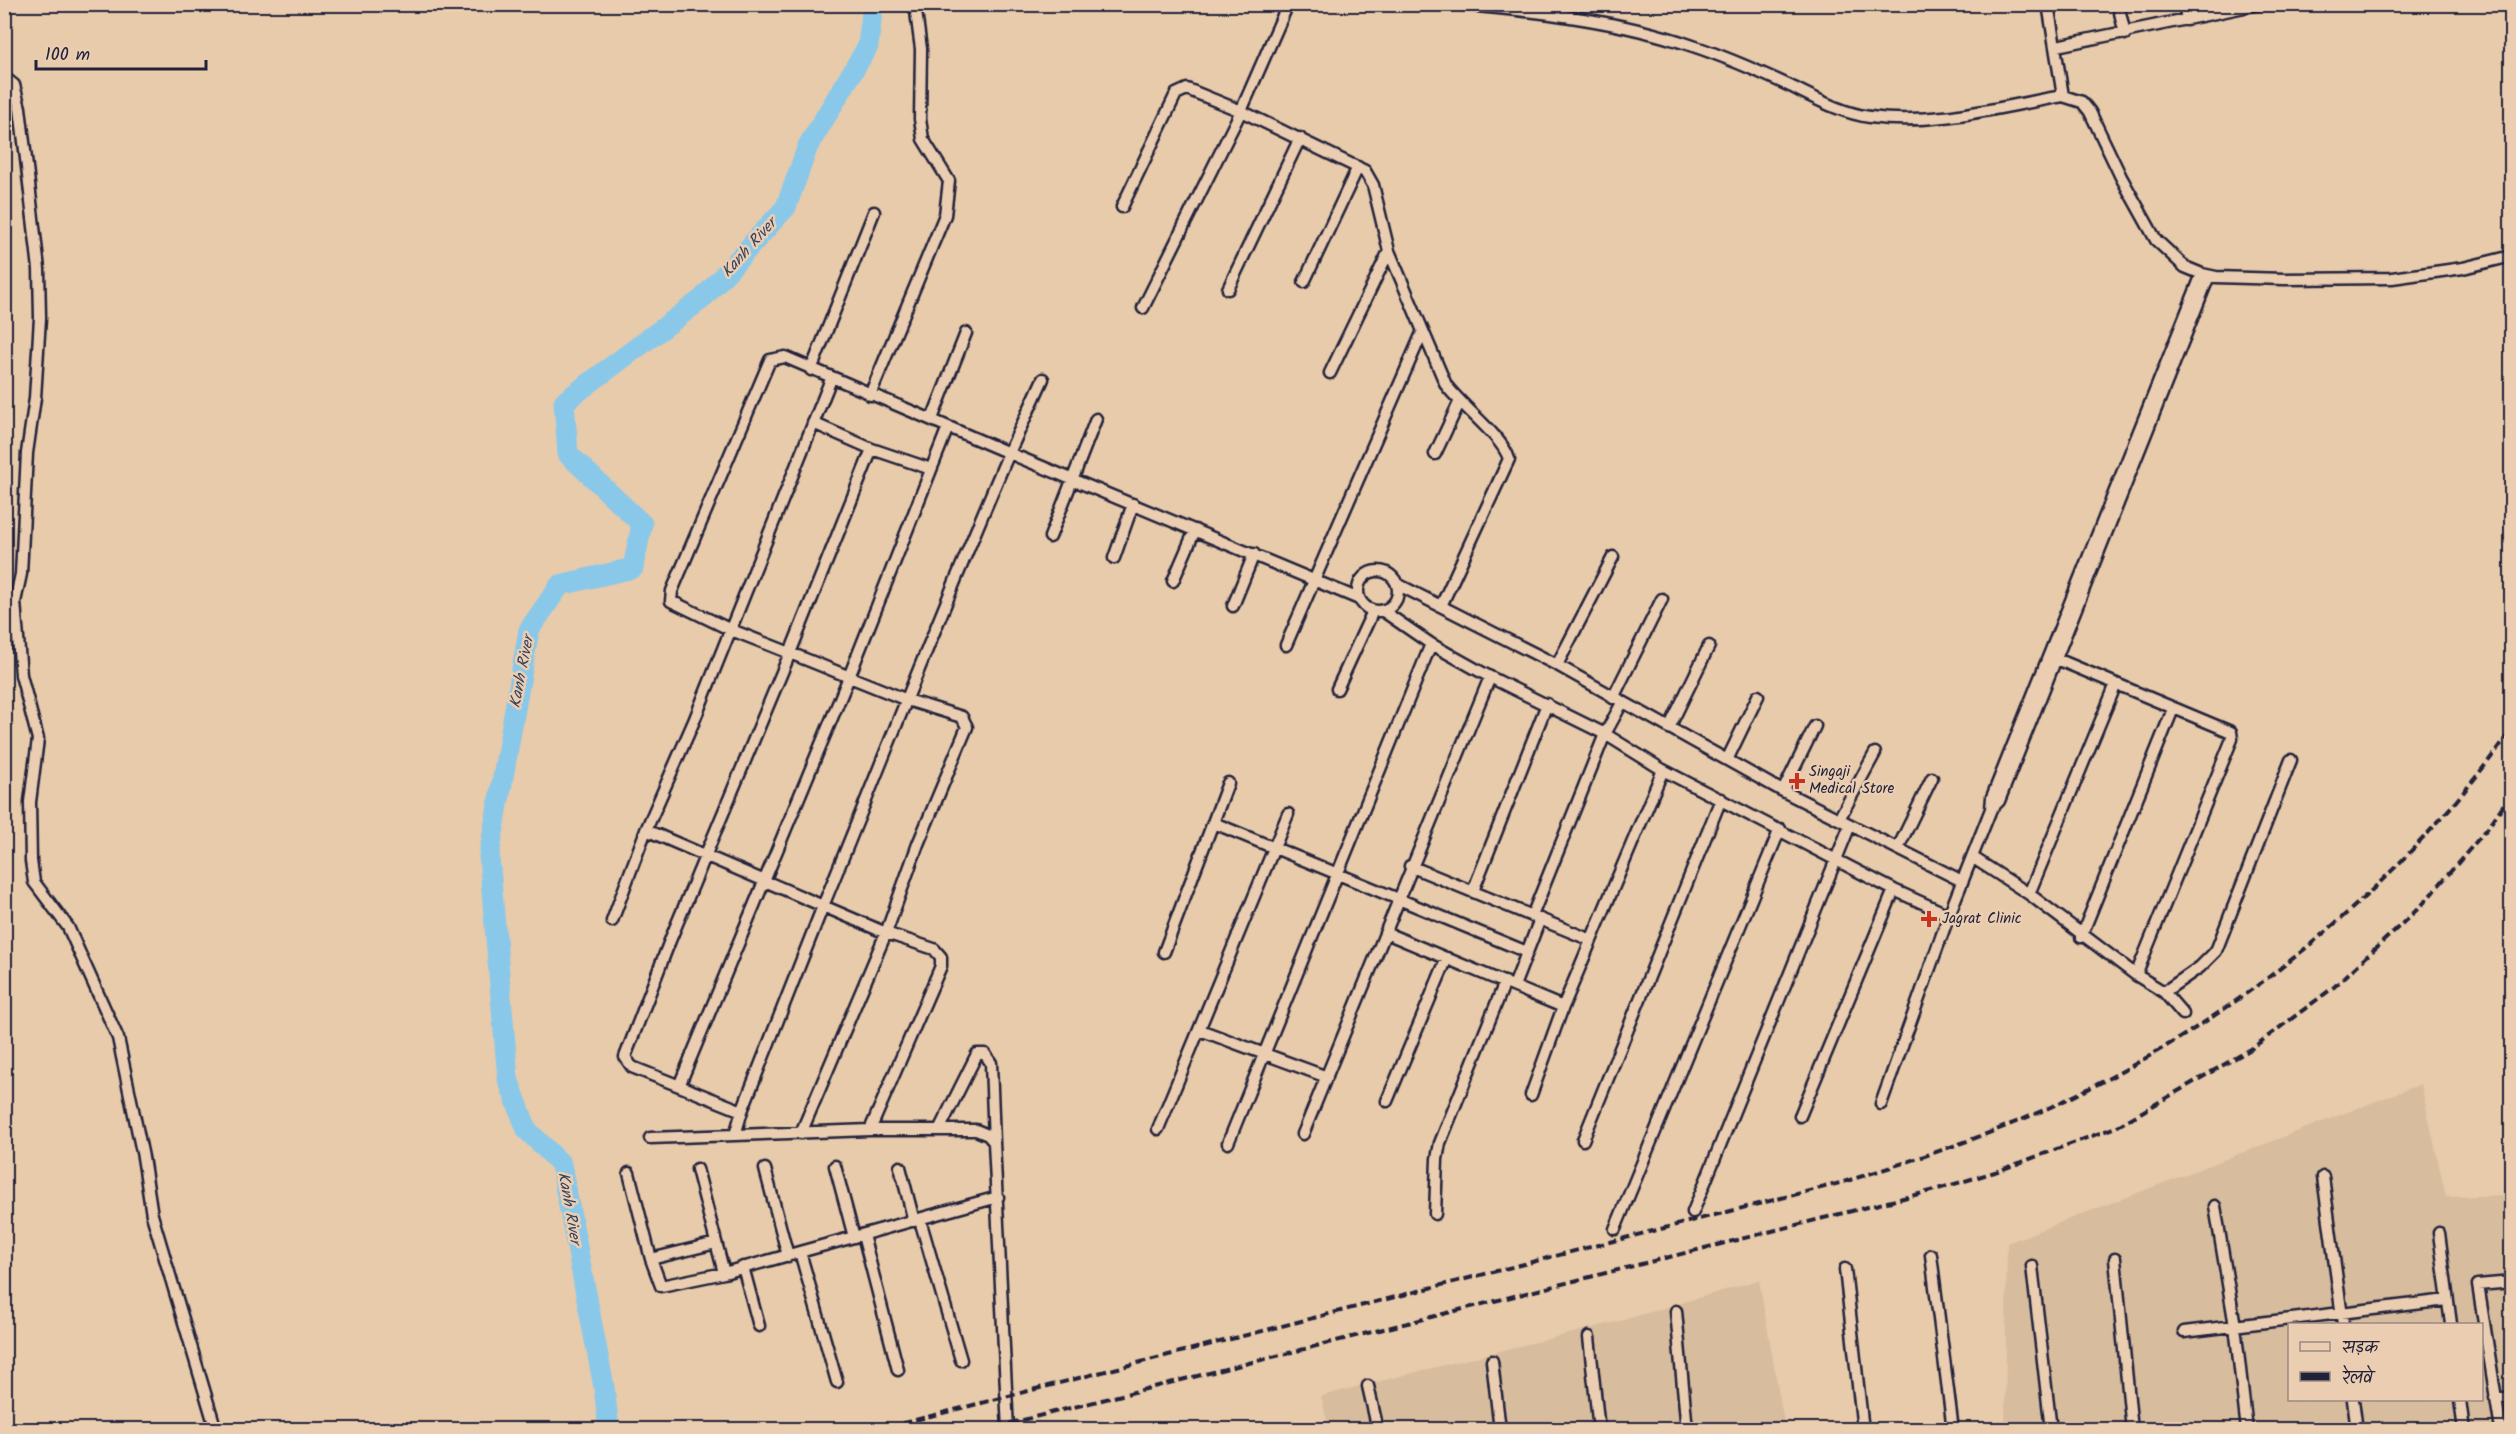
<svg xmlns="http://www.w3.org/2000/svg" width="2516" height="1434" font-family="Kalam,'Playpen Sans Deva',sans-serif">
<style>
.built{fill:#d7bc9d;fill-rule:evenodd}
.lines{fill:none;stroke-linecap:round;stroke-linejoin:round}
.river{stroke:#8ac8ea;stroke-width:21}
.minor-casing{stroke:#22223b;stroke-width:15}
.minor{stroke:#ebceb2;stroke-width:10}
.rail{stroke:#22223b;stroke-width:4;stroke-dasharray:9 4.5;stroke-linecap:butt}
.poi-dot{fill:#c8321e;stroke:#ebceb2;stroke-width:2}
.labels{text-anchor:middle;dominant-baseline:central;stroke-width:5;stroke-linejoin:round;paint-order:stroke}
.poi-label{font-size:15px;fill:#22223b;stroke:#ebceb2;text-anchor:start}
.water-label{font-size:16px;font-style:italic;fill:#37435e;stroke:#ebceb2}
</style>
<rect width="100%" height="100%" fill="#e8cbaa"/>
<filter id="ink" filterUnits="userSpaceOnUse"><feTurbulence type="fractalNoise" baseFrequency=".0167" numOctaves="2"/><feDisplacementMap in="SourceGraphic" scale="12" xChannelSelector="R" yChannelSelector="G"/><feConvolveMatrix kernelMatrix="1 2 1 2 8 2 1 2 1" color-interpolation-filters="sRGB"/></filter>
<g filter="url(#ink)">
<path class="built" d="M2421,1084L2446,1197L2511,1195V1429L2005,1430L2007,1243ZM2290,1324H2482V1400H2290Z
M1759,1280L1785,1429H1329L1321,1396L1620,1321Z"/>
<g class="lines">
<path class="river" d="M609,1430L604,1387L561,1164L527,1130L508,1079L489,856L529,630L560,585L633,568L642,524L568,454L564,402L702,299L786,207L808,146L868,46L873,4"/>
<defs>
<path id="minor" d="M1452,4C1530,10 1619,20 1693,46C1726,57 1758,71 1790,86C1815,98 1841,113 1870,117C1934,126 2000,107 2063,96L2082,102L2090,112L2121,177L2156,240L2185,267L2202,274L2216,277L2284,279L2392,278L2463,268L2512,256
M2048,4L2063,96
M2118,4L2125,34
M2184,4L2187,20
M2057,46L2259,4
M4,77L14,85L20,108L39,269L40,318L35,398L27,453L21,574L15,602L21,675L38,739L30,802L31,861L34,882L68,927L118,1038L143,1157L152,1215L216,1430
M1122,207L1176,94L1187,89L1241,111L1365,171L1373,185L1389,251L1446,385C1462,407 1503,437 1509,459L1441,606
M1304,282L1358,167
M1228,289L1300,138
M1143,308L1241,111L1288,4
M811,370L874,212
M1330,373L1389,251
M870,395L945,215L949,181L923,139L920,119L921,49L915,4
M932,419L966,333
M813,423L872,449L931,469
M872,449L790,653L729,629L671,601L672,591L770,360L785,357L1009,453L1043,379
M1435,454L1459,403
M1050,537L1096,419
M1114,558L1133,504
M1358 591a20 20 0 1 1 40 0a20 20 0 1 1-40 0Z
M1173,581L1195,530
M1397,584L1557,665L1779,789L1962,881
M1233,606L1254,554
M1383,611L1431,644L1490,677L1605,734L1663,770L1894,890L1949,915L1991,809L1992,797L2202,274
M1286,645L1422,333
M2052,657L2231,732L2232,739L2136,975
M1557,665L1613,557
M1337,689L1373,611
M1613,698L1662,599
M1669,728L1709,646
M1727,760L1758,696
M1783,791L1815,726
M1991,809L1999,801L2209,276
M1839,819L1875,753
M1214,823L1527,952
M646,830L823,906L742,1111
M1898,848L1932,778
M1972,857L2029,894L2136,975L2164,992L2183,1014
M1410,866L1591,940
M1473,891L1547,704
M2029,894L2116,684
M1532,916L1605,734L1622,703
M612,921L646,830L694,721L831,379
M1386,933L1563,1007
M2081,937L2173,709
M1164,952L1228,783
M1514,986L1540,919
M2164,992L2200,967L2216,951L2291,760
M1200,1030L1327,1077
M679,1086L849,677L948,427
M1531,1095L1563,1007L1663,770
M1387,1101L1447,958
M1881,1104L1949,915
M1800,1116L1894,890
M1158,1129L1288,814
M870,1130H976L988,1135L994,1142L1008,1430
M939,1130L977,1054H985L991,1063L994,1142
M801,1133L886,933L918,844L967,727L962,717L907,700L790,653L671,938L625,1057L632,1067L742,1111L735,1135L870,1130L941,966V957L934,949L886,933L823,906C885,755 944,603 1009,453L1359,599
M1303,1134L1490,677
M650,1138L735,1135
M1583,1140L1721,799
M1228,1143L1431,644
M835,1166L854,1237
M900,1167L914,1221
M697,1169L724,1273
M765,1169L788,1256
M629,1173L651,1259L661,1286L724,1273L998,1197
M2323,1177L2343,1324
M2215,1206L2235,1326L2247,1430
M1693,1212L1850,825
M1435,1214L1437,1159L1440,1143L1505,982
M920,1220L961,1360
M1615,1229L1780,829
M2439,1233L2451,1324
M863,1235L898,1370
M800,1252L837,1382
M1931,1255L1953,1430
M651,1259L716,1243
M2115,1259L2132,1430
M2032,1266L2051,1430
M743,1267L759,1326
M1845,1269L1863,1430
M1676,1311L1687,1430
M2184,1332L2447,1300
M1589,1337L1599,1430
M1492,1361L1500,1430
M1368,1386L1378,1430
M2495,1398H2512
M2353,1400L2357,1430
M2460,1400L2464,1430
M2501,1430L2478,1285L2512,1282"/>
</defs>
<use href="#minor" class="minor-casing"/>
<use href="#minor" class="minor"/>
<path class="rail" d="M876,1430L1840,1183C1925,1157 2010,1129 2090,1088C2255,1005 2405,880 2512,729
M983,1430L1931,1191L1995,1172L2116,1127L2251,1049L2334,987L2422,905L2487,829L2512,792"/>
</g>
</g>
<g class="poi-dot">
<path d="M1794 772h6v6h6v6h-6v6h-6v-6h-6v-6h6z"/>
<path d="M1926 910h6v6h6v6h-6v6h-6v-6h-6v-6h6z"/>
</g>
<g class="labels">
<g class="poi-label">
<text x="1809" y="772">Singaji<tspan x="1809" dy="17">Medical Store</tspan></text>
<text x="1942" y="919">Jagrat Clinic</text>
</g>
<g class="water-label">
<text transform="translate(749 248) rotate(-48)">Kanh River</text>
<text transform="translate(522 672) rotate(-79)">Kanh River</text>
<text transform="translate(569 1208) rotate(80)">Kanh River</text>
</g>
</g>
<rect width="2516" height="1434" fill="none" stroke="#ebceb2" stroke-width="24"/>
<rect x="12" y="12" width="2492" height="1410" fill="none" stroke="#22223b" stroke-width="2" filter="url(#ink)"/>
<rect x="2288" y="1323" width="195" height="78" fill="#ebceb2" stroke="#9b8982" stroke-width="1.5"/>
<rect x="2300" y="1342" width="30" height="9" fill="#ebceb2" stroke="#9b8982" stroke-width="1.5"/>
<text x="2342" y="1353" font-size="18" fill="#22223b">सड़क</text>
<rect x="2300" y="1372" width="30" height="9" fill="#22223b" stroke="#9b8982" stroke-width="1.5"/>
<text x="2342" y="1383" font-size="18" fill="#22223b">रेलवे</text>
<path d="M36 60v9h170v-9" fill="none" stroke="#22223b" stroke-width="3"/>
<text x="45" y="60" font-size="18" fill="#22223b" stroke="#ebceb2" stroke-width="4.5" paint-order="stroke">100 m</text>
</svg>
